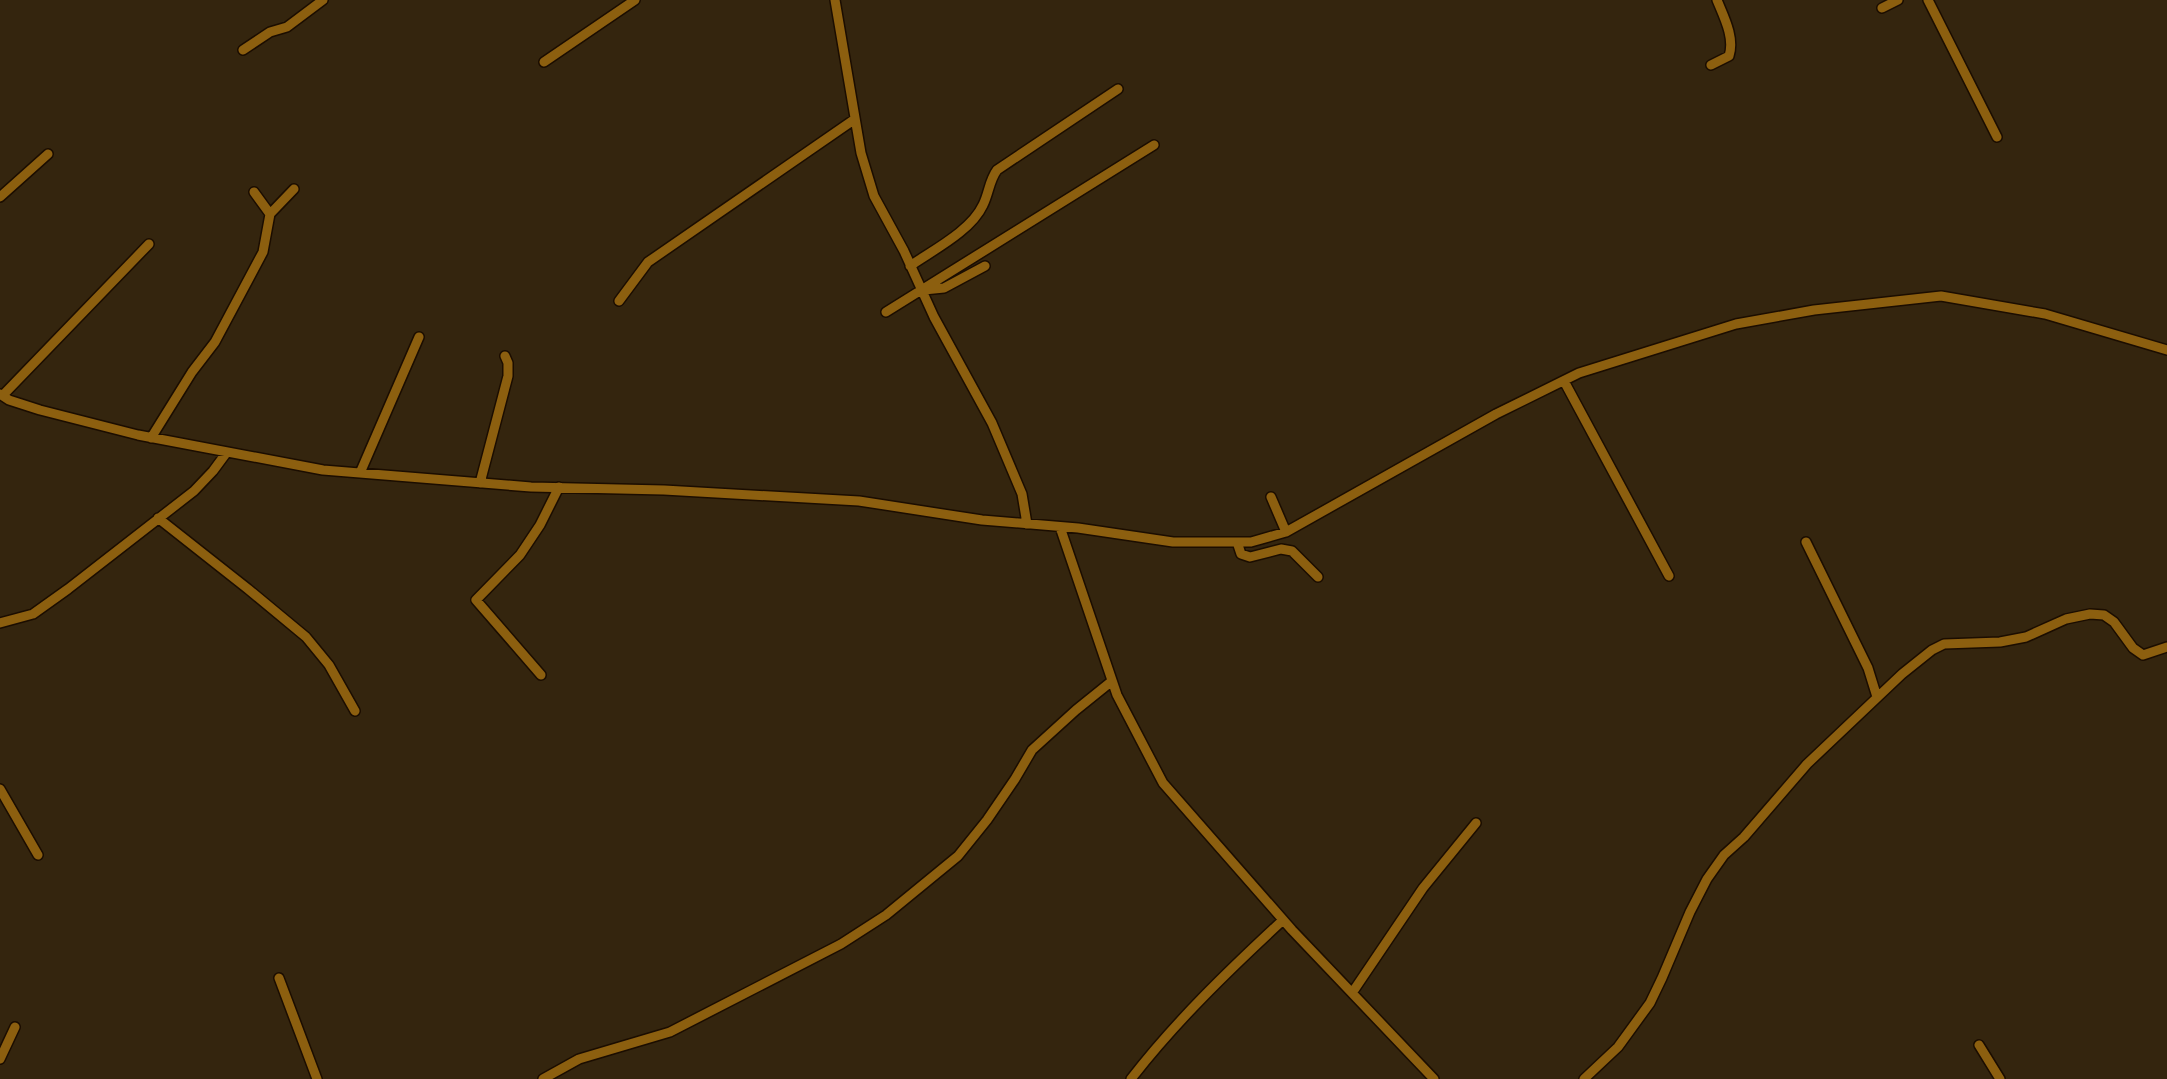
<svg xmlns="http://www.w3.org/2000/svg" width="2167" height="1079" font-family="Karla,sans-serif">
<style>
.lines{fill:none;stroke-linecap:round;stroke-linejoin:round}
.minor-casing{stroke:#1b0d00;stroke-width:12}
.minor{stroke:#8c5f0f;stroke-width:9}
</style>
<rect width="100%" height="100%" fill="#34250e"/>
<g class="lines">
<defs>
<path id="minor" d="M835,0L861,153L874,196L904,251L934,317L992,423L1022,494L1027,524
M1928,0L1997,137
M1882,8L1898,0
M243,50L270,32L287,27L323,0
M544,62L635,0
M1711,65L1729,56C1735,38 1724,17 1717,0
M0,197L48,154
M270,214L294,189
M910,266C933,250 971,231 983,205C989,193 989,181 997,170L1118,89
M924,290L944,288L985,266
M619,301L648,262L855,119
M886,312L1154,145
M1564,381L1669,576
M0,394L9,400L40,410L138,435L323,470L531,487L664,490L859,501L982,520L1078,528L1173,542H1251L1286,532L1496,414L1579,373L1736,324L1814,310L1941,296L2045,314L2167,350
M3,395L149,244
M151,438L192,372L215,342L263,252L270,214L254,192
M360,473L419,337
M480,483L508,376V363L505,356
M1271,497L1286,532
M158,518L248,589L306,637L329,665L355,711
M1060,527L1117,695L1163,783L1292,930L1434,1079
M1237,542L1241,554L1250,557L1281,549L1292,551L1318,577
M1806,542L1868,668L1877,697
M0,623L33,614L68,589L194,491L213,471L227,452
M541,675L476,600L520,555L540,525L559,487
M0,789L38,855
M279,978L317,1079
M1352,993L1423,888L1476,823
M1979,1045L2000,1079
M0,1059L15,1027
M543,1079L579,1059L670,1032L841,944L886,915L958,856L987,820L1015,779L1032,750L1076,710L1112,681
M1131,1079C1176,1021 1229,970 1283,920
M1584,1079L1618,1047L1650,1003L1662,978L1690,912L1707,879L1724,855L1744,837L1807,764L1902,674L1932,650L1944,644L2000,642L2026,637L2066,619L2090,614L2104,615L2114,622L2133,648L2143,655L2167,647"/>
</defs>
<use href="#minor" class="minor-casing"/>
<use href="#minor" class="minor"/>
</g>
</svg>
